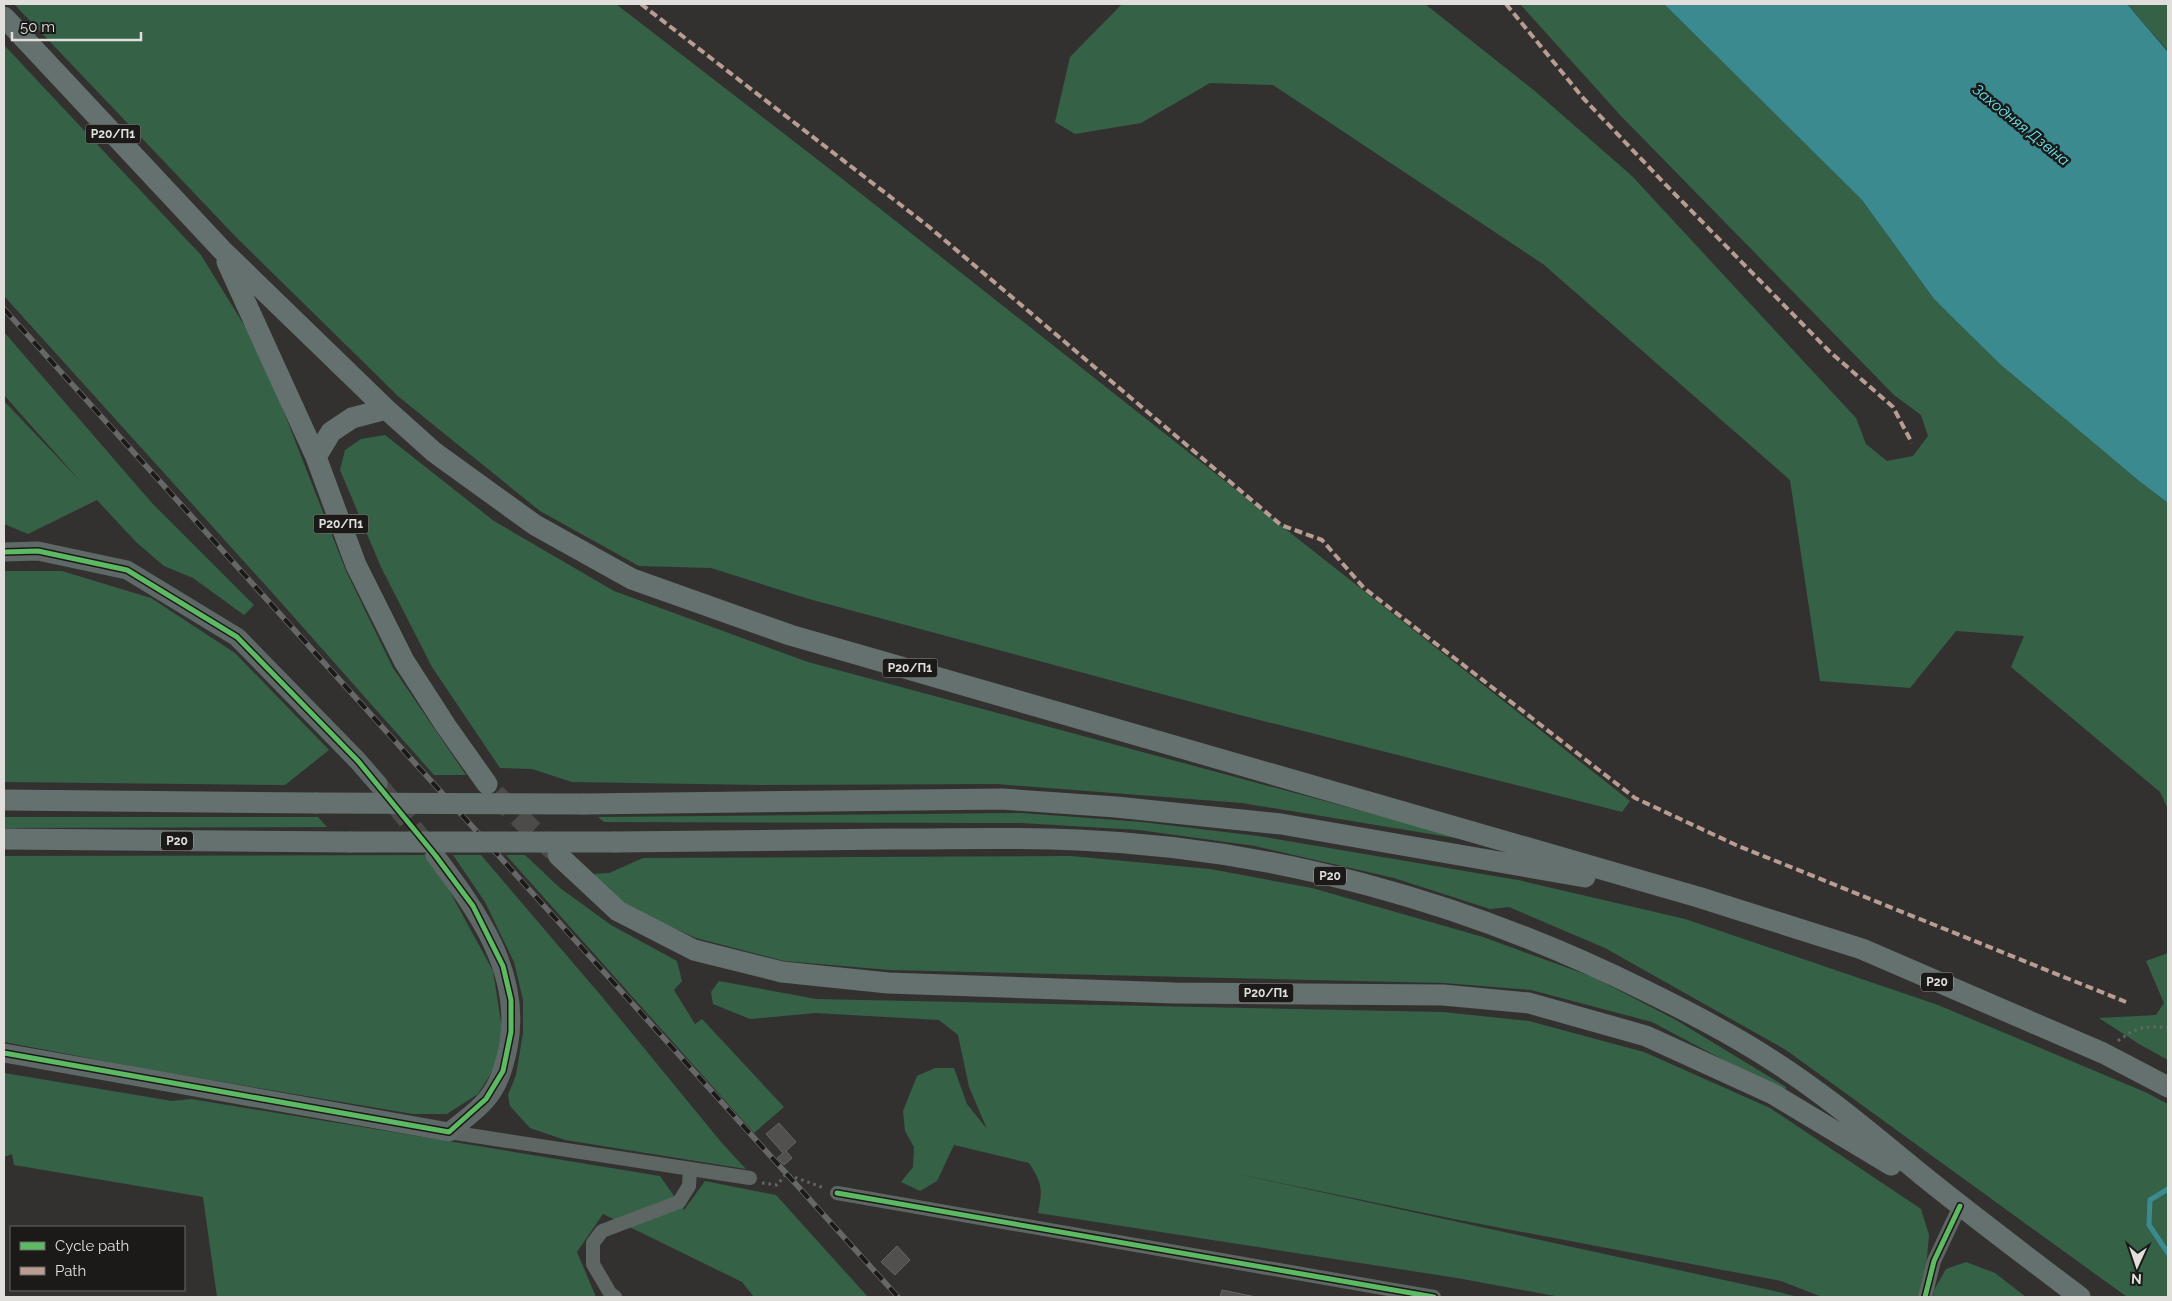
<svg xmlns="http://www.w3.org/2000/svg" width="2172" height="1301" font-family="Raleway,sans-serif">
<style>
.green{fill:#356147}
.water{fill:#3b8a90}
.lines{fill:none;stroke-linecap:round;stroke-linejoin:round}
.stream{stroke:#3b8a90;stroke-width:5}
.building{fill:#51504f;stroke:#666565}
.secondary-tunnel{stroke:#4d4b49;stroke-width:19;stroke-dasharray:19 9;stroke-linecap:butt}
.primary-tunnel{stroke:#4d4b49;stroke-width:21;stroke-dasharray:21 11;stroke-linecap:butt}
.path{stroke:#636765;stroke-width:3;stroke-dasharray:2.5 4;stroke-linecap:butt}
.street{stroke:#5e6664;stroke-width:14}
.secondary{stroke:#5e6967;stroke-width:19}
.primary{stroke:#64716f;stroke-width:21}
.rail-casing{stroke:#656866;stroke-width:5.5}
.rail{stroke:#1b1a18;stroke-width:4;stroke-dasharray:11;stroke-linecap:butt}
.primary-bridge{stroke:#64716f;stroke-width:21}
.quiet{stroke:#b99d93;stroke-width:4;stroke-dasharray:8 4;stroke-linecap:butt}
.cycleway-casing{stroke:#1b1a18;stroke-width:8}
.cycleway{stroke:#5cba63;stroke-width:5}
.labels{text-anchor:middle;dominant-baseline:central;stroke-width:5;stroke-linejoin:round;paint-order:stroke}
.shield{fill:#1b1a18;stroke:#a5a4a1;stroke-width:1}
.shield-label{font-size:12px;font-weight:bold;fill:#e0dfdc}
.water-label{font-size:15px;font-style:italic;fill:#69e8f3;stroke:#1b1a18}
</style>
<rect width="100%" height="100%" fill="#33312f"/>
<path class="green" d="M14,4H616L831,170L1630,801L1622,812L1240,715L809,599L711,568L639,566L540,511L399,397L236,237Z
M1122,4H1425L1536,92L1632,176L1856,418L1866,444L1887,461L1913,456L1928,436L1921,415L1894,395L1621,116L1520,4H1664L1862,200L1934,299L1959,324L2001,365L2139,481L2168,503V809L2160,792L2011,667L2024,636L1956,631L1910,688L1820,681L1790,480L1543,264L1273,85L1210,83L1141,123L1075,134L1055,122L1070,57Z
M2127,4H2168V52V51Z
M4,45L201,255L260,351L346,571L393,668L466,775H434L269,589L4,296Z
M4,332L151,502L254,605L244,615L193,578L164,566L136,542L97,500L28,534L4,524V401L81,482L4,395Z
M385,435L494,521L614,591L808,662L1473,841L1242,803L997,784L760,785L572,782L532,769L500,768L432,667L381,567L340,470L345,450L361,439Z
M4,571H62L151,598L235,653L329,750L285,785L4,782Z
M1022,813L1142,822L1258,836L1518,880L1685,919L1938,1005L2145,1092L2168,1104V1297H2127L1786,1050L1605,948L1509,907L1490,909L1394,878L1255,846L1139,830L1021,823L604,822L598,817Z
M4,817H318L327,827L4,828Z
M430,855L493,971L502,1028L495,1067L478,1094L447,1114H413L146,1069L4,1042V856Z
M453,855H481L603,998L721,1142L746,1169L565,1140L530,1128L510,1106L508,1095L516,1075L523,1033V1000L514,962L485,902Z
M506,855H525L560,888L611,925L677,961L682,981L674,990L695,1024L702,1019L784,1107L754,1133Z
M1071,856L1210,869L1312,888L1483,937L1593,977L1676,1020L1786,1087L1784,1092L1652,1022L1531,990L1444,983L890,970L784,961L696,938L625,906L592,874L609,873L643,858Z
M2168,953V1060L2139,1044L2099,1018L2156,1015L2164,1003L2146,961Z
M719,981L816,999L1443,1012L1529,1021L1644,1052L1770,1108L1921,1209L1929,1235L1925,1280L1919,1297H1822L1781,1281L1454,1219L1238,1174L1779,1292L1798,1297H1560L1457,1278L1038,1213C1043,1189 1042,1183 1029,1163L954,1145L937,1181L920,1191L901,1182L913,1167L914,1147L905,1131L903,1111L917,1076L935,1068H954L967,1104L987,1129L969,1087L958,1035L939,1020L815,1013L750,1019L713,1004L711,992Z
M4,1073L172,1101L191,1099L660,1176L684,1210L705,1181L776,1195L868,1297H754L742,1282L603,1214L577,1252L596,1297H217L203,1197L14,1165L12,1154L4,1157Z
M1966,1262L1995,1273L2026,1297H1933L1934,1290L1946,1269Z"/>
<path class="water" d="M1664,4H2127L2168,52V503L2139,481L2001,365L1959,324L1934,299L1862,200Z"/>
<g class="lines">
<path class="stream" d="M2168,1189L2150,1200L2149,1225L2168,1253"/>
</g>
<path class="building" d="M779,1123L796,1142L786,1151L792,1158L784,1165L777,1158L783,1153L766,1134Z
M897,1246L910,1260L895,1275L881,1262Z
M1222,1290L1256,1297H1220Z"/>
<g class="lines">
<path class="secondary-tunnel" d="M378,784L432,851"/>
<path class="primary-tunnel" d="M495,794L554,851"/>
<path class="path" d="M2118,1041C2136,1027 2146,1025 2168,1028
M762,1183L777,1185L786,1174L824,1188"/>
<path class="street" d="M449,1132L750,1178
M837,1193L1434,1297
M615,1297L610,1293L593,1264V1243L602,1231L679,1202L689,1186L690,1169
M1925,1297L1934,1261L1960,1206"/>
<path class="secondary" d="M4,552L38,551L127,570L237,637L358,761L378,784
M4,1053L449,1132C461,1122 476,1112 486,1100C499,1085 504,1067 508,1048C523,973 477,911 435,855"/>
<path class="primary" d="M4,17L222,250L386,409L434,452L535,525L632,579L790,635L1698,897L1862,949L2103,1053L2168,1087
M227,262L316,457L356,565L404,661L446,726L487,784
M316,457L331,432L352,418L386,409
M4,800L316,803
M584,804L1002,799L1116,807L1281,824L1585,877
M4,839L351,842
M615,842C708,841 801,840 894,839C955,839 1017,837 1078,840C1274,848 1469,903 1644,990C1687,1011 1730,1033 1770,1059C1824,1093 1873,1135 1922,1175C1974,1217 2027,1257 2080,1297
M558,855L618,911L694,950L782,972L888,983L1175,993L1443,995L1529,1003L1646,1036L1773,1094L1891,1165"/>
<defs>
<path id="rail" d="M4,309L898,1297"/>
</defs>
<use href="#rail" class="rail-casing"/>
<use href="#rail" class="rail"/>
<path class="primary-bridge" d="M316,803L584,804
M351,842H615"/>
<path class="quiet" d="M641,4L928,226L1281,525L1322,540L1364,588L1635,798L1736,845L2126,1002
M1506,4L1584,99L1665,184L1829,351L1893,407L1912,443"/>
<defs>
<path id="cycleway" d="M4,552L38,551L127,570L237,637L358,761L435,855L473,906L503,966L511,1000V1032L503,1071L486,1099L449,1132L4,1053
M837,1193L1434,1297
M1925,1297L1934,1261L1960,1206"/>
</defs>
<use href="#cycleway" class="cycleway-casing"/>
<use href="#cycleway" class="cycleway"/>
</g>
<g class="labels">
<g class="shield">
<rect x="85.5" y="124.5" width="55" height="19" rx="4"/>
<rect x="313.5" y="514.5" width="55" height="19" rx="4"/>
<rect x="882.5" y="658.5" width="55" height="19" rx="4"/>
<rect x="161" y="831.5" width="32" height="19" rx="4"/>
<rect x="1314" y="866.5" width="32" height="19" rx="4"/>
<rect x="1921" y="972.5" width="32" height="19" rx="4"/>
<rect x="1238.5" y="983.5" width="55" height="19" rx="4"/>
</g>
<g class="shield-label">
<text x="113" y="134">Р20/П1</text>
<text x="341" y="524">Р20/П1</text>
<text x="910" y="668">Р20/П1</text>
<text x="177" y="841">Р20</text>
<text x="1330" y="876">Р20</text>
<text x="1937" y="982">Р20</text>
<text x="1266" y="993">Р20/П1</text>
</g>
<g class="water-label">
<text transform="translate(2021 125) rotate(39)">Заходняя Дзвіна</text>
</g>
</g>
<rect width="2172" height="1301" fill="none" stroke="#e0dfdc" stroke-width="10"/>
<rect x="10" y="1226" width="175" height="65" fill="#1b1a18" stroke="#6a6966"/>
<rect x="20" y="1242" width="25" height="8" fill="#5cba63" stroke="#6a6966"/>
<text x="55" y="1251" font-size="15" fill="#e0dfdc">Cycle path</text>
<rect x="20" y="1267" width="25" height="8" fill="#b99d93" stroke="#6a6966"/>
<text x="55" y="1276" font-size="15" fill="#e0dfdc">Path</text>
<g transform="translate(2137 1266) rotate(183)" stroke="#1b1a18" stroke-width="4" paint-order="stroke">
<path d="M0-4L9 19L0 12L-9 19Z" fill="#e0dfdc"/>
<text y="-8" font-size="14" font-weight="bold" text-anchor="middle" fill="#e0dfdc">N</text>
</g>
<path d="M12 32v8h129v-8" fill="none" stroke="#e0dfdc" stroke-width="2.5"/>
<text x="20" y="32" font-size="15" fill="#e0dfdc" stroke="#1b1a18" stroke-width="4" paint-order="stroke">50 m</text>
</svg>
